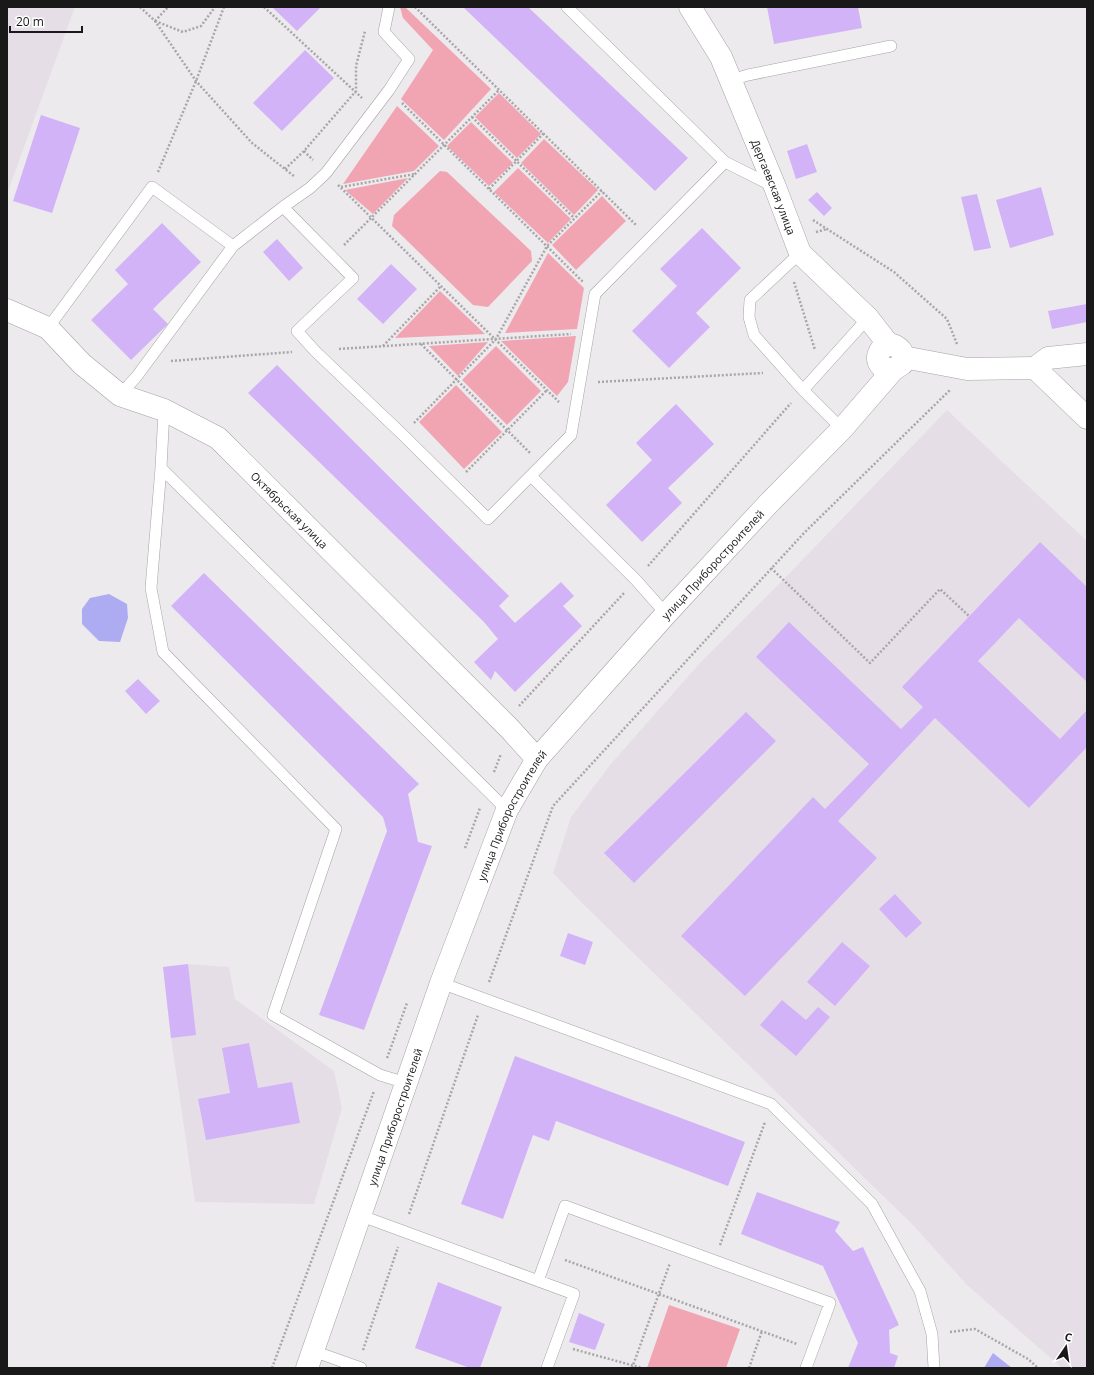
<svg xmlns="http://www.w3.org/2000/svg" width="1094" height="1375" font-family="'Open Sans',sans-serif">
<style>
.built{fill:#e6dee6}
.green{fill:#f1a5b2}
.water{fill:#adacf2}
.building{fill:#d2b3f7}
.lines{fill:none;stroke-linecap:round;stroke-linejoin:round}
.service-casing{stroke:#a5a2a5;stroke-width:12}
.minor-casing{stroke:#a5a2a5;stroke-width:23}
.tertiary-casing{stroke:#a5a2a5;stroke-width:23}
.path{stroke:#a8a6a8;stroke-width:2.5;stroke-dasharray:2 2;stroke-linecap:butt}
.service{stroke:#fff;stroke-width:11}
.minor{stroke:#fff;stroke-width:22}
.tertiary{stroke:#fff;stroke-width:22}
.labels{text-anchor:middle;dominant-baseline:central;stroke-width:3;stroke-linejoin:round;paint-order:stroke}
.street-label{font-size:11px;fill:#1a191a;stroke:#fff}
</style>
<rect width="100%" height="100%" fill="#eceaec"/>
<path class="built" d="M7,7H75L7,194Z
M947,410L1087,541V1368H1062L967,1285L913,1225L582,903L553,873L571,817L610,765L699,664L783,580Z
M188,964L229,967L235,999L334,1071L342,1108L314,1204L195,1202L171,1038L163,967Z"/>
<path class="green" d="M400,7H405L491,89L444,140L401,99L433,50L403,18Z
M499,93L541,134L517,158L475,117Z
M397,106L439,146L414,171L343,184Z
M471,122L513,163L489,186L447,146Z
M544,139L598,190L574,215L521,163Z
M518,168L571,219L548,243L494,192Z
M440,171L447,172L531,251L532,261L488,307L473,305L392,226L394,215Z
M408,178L373,214L345,190Z
M602,196L626,221L576,270L552,245Z
M548,253L584,288L577,329L505,333Z
M440,291L485,334L395,338Z
M576,336L568,382L557,396L501,341Z
M488,342L458,376L429,346Z
M496,346L541,391L507,425L462,380Z
M456,385L502,432L464,469L419,422Z
M669,1305L740,1329L726,1368H647Z"/>
<path class="water" d="M109,594L127,604L128,618L120,642L99,641L82,624V609L90,598Z
M993,1353L1012,1368H984Z"/>
<path class="building" d="M272,7H321L297,31Z
M463,7H528L688,158L655,191Z
M767,7H858L862,28L774,44Z
M305,50L334,78L282,131L253,103Z
M41,115L80,128L52,213L13,201Z
M807,144L817,172L796,179L787,151Z
M1041,187L1054,235L1010,248L996,200Z
M817,192L832,208L824,216L808,200Z
M977,194L991,248L974,251L961,197Z
M162,223L201,262L153,309L168,324L131,360L91,320L128,284L115,270Z
M702,228L741,268L696,313L710,327L669,368L632,331L677,286L660,269Z
M277,239L303,268L289,281L263,252Z
M391,264L417,289L383,324L357,299Z
M1087,304V322L1052,329L1048,311Z
M277,365L509,596L499,606L515,623L561,582L574,596L563,606L582,626L515,692L495,671L491,680L474,662L498,639L484,622L248,393Z
M676,404L714,444L668,488L682,503L642,542L606,505L652,460L636,443Z
M1040,542L1087,587V682L1019,618L978,661L1060,739L1087,710V747L1029,808L935,718L838,821L877,858L745,996L681,936L813,797L825,809L869,764L756,657L789,622L901,729L923,707L902,687Z
M204,573L419,784L408,794L418,842L432,846L364,1030L319,1015L387,831L383,817L171,606Z
M138,679L160,701L146,714L125,691Z
M746,712L776,741L634,883L604,853Z
M895,894L922,923L906,938L879,909Z
M568,933L593,942L585,965L560,956Z
M842,942L870,966L835,1006L807,982Z
M188,964L196,1035L171,1038L163,967Z
M782,1000L806,1020L818,1007L830,1017L796,1056L760,1025Z
M249,1043L258,1088L292,1082L300,1123L206,1140L198,1099L230,1093L222,1048Z
M515,1056L745,1142L728,1186L556,1121L549,1141L533,1135L503,1219L461,1204Z
M757,1192L840,1222L835,1231L853,1251L863,1247L899,1325L889,1330L890,1353L898,1356L894,1368H848L858,1343L823,1266L741,1234Z
M438,1282L502,1307L480,1368H470L415,1348Z
M579,1313L605,1324L595,1350L569,1342Z"/>
<g class="lines">
<defs>
<path id="service" d="M567,7L725,162L773,186
M731,80L748,75L891,46
M283,207L353,278L297,331L315,351L402,434L488,519L571,435L595,294L725,162
M800,253L750,300L749,317L754,335L803,390L842,429
M48,328L152,187L233,246
M803,390L868,318
M120,395L137,376L233,246L283,207L310,188L326,173L389,90L409,59L384,32L389,7
M164,410L161,468L151,588L163,652L336,829L273,1015L380,1075L406,1083
M161,468L507,810
M531,476L636,580L666,614
M441,983L771,1104L872,1204L920,1291L932,1334L934,1368
M359,1215L574,1294L547,1368
M538,1281L565,1206L830,1303L806,1368
M313,1351L361,1368"/>
<g id="minor">
<path id="s1" d="M7,310L48,328L82,364L120,395L164,410L218,438L510,729L537,759"/>
<path d="M903,357L967,369L1035,368L1087,418"/>
<path d="M1035,368L1048,358L1087,354"/>
</g>
<g id="tertiary">
<path id="s2" d="M690,7L721,57L775,187L800,253L868,318L889,345"/>
<path id="s3" d="M307,1368L441,983L507,810L537,759L666,614L769,503L842,429L893,370L902,364C903,357 904,351 897,347C883,338 870,360 884,368C886,369 891,369 893,370"/>
</g>
</defs>
<use href="#service" class="service-casing"/>
<use href="#minor" class="minor-casing"/>
<use href="#tertiary" class="tertiary-casing"/>
<path class="path" d="M140,7L155,21L196,81L252,143L295,177
M264,7L362,98
M415,7L637,226
M155,21L183,32L201,26L215,7
M155,21L168,7
M402,103L583,282
M472,117L574,218
M304,151L313,160
M285,169L304,151L356,91V66L365,31
M158,172L196,81L224,7
M338,185L559,402
M341,187L415,174
M489,189L544,133
M813,220L894,272L947,319L957,344
M816,232L827,229
M344,245L499,90
M794,282L815,350
M421,344L530,453
M383,346L441,286
M339,349L571,334
M171,361L292,352
M598,382L763,373
M414,423L496,339L547,246L602,191
M466,472L547,390
M648,566L791,403
M771,568L870,663L940,589L969,616
M519,706L625,592
M494,772L501,754
M465,848L480,808
M489,982L553,806L804,533L951,389
M387,1058L407,1003
M409,1214L478,1015
M720,1245L765,1122
M565,1260L797,1344
M950,1332L975,1329L1028,1359L1038,1368
M573,1349L642,1368
M363,1350L398,1247
M272,1368L374,1091
M632,1368L670,1263
M749,1368L762,1331"/>
<use href="#service" class="service"/>
<use href="#minor" class="minor"/>
<use href="#tertiary" class="tertiary"/>
</g>
<g class="labels">
<g class="street-label">
<text stroke="none"><textPath href="#s2" startOffset="199">Дергаевская улица</textPath></text>
<text stroke="none"><textPath href="#s1" startOffset="352">Октябрьская улица</textPath></text>
<text stroke="none"><textPath href="#s3" startOffset="914">улица Приборостроителей</textPath></text>
<text stroke="none"><textPath href="#s3" startOffset="590">улица Приборостроителей</textPath></text>
<text stroke="none"><textPath href="#s3" startOffset="266">улица Приборостроителей</textPath></text>
</g>
</g>
<rect width="1094" height="1375" fill="none" stroke="#1a191a" stroke-width="16"/>
<g transform="translate(1066 1347) rotate(13)" stroke="#ffffff" stroke-width="3" paint-order="stroke">
<path d="M0-3L7 15L0 10L-7 15Z" fill="#1a191a"/>
<text y="-6" font-size="11" font-weight="bold" text-anchor="middle" fill="#1a191a">С</text>
</g>
<path d="M10 26v6h72v-6" fill="none" stroke="#1a191a" stroke-width="2"/>
<text x="16" y="26" font-size="12" fill="#1a191a" stroke="#ffffff" stroke-width="3" paint-order="stroke">20 m</text>
</svg>
